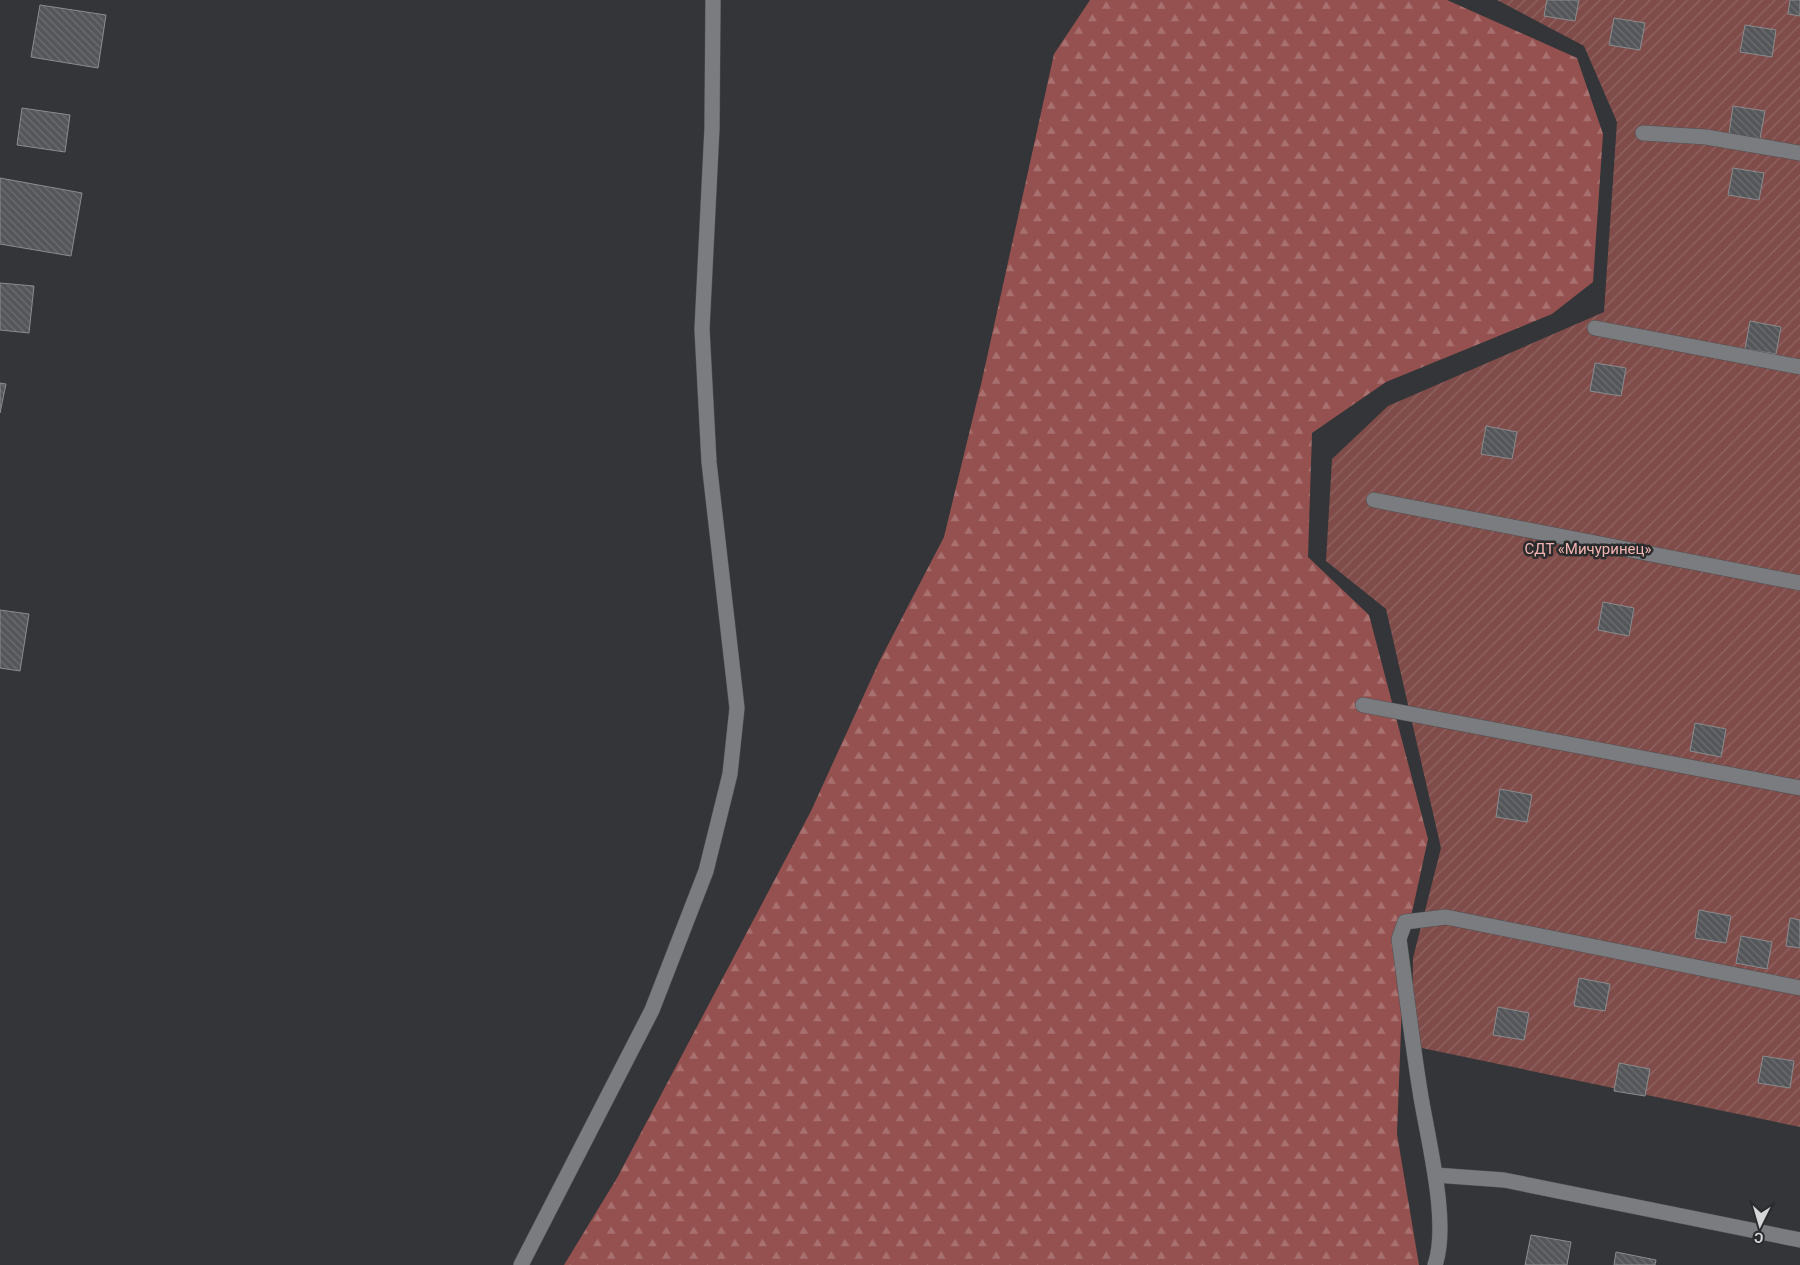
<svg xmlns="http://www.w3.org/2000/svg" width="1800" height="1265" font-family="Roboto,sans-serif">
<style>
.forest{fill:url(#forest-firs)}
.garden{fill:url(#garden-furrows)}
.building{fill:url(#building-back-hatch);stroke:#8a8c8f}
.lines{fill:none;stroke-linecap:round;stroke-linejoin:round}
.lane-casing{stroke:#4f5153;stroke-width:16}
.lane{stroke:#7a7c7f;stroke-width:15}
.labels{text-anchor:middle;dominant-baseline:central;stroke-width:5;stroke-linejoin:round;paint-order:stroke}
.park-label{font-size:15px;fill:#f3b5b1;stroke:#292b2d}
</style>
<defs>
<pattern id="forest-firs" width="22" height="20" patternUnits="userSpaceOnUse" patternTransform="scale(1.25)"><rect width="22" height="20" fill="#95514f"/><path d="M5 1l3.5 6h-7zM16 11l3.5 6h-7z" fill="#a87170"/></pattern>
<pattern id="garden-furrows" width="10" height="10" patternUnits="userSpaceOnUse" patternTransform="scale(1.25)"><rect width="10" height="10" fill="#7f4c49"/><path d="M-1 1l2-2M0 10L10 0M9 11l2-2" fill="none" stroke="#906562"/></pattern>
<pattern id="building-back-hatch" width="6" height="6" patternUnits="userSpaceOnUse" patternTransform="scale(1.25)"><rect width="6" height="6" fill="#545659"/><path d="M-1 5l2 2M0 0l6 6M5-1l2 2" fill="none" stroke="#6c6e70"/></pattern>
</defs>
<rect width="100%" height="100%" fill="#333538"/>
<path class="forest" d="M1090,0H1447L1577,58L1603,134L1593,282L1552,314L1386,382L1312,433L1308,557L1369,615L1428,839L1404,949L1397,1134L1419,1265H564L617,1178L811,811L879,662L944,537L982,380L1054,54Z"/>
<path class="garden" d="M1497,0H1800V1127L1412,1046L1413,958L1441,848L1386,609L1326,561L1332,459L1388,406L1604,312L1617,122L1584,46Z"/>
<path class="building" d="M1547,0H1579L1575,21L1544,16Z
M1790,0H1800V16L1788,14Z
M40,5L106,15L98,68L31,57Z
M1614,18L1645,23L1640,50L1609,45Z
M1745,25L1776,30L1772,57L1740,52Z
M1733,106L1765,111L1760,139L1729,134Z
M22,108L70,115L65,152L17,145Z
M1733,168L1764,173L1759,200L1728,195Z
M0,178L82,193L71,256L0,244Z
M0,283L34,286L29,333L0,330Z
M1750,321L1781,327L1776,354L1745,349Z
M1595,363L1626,368L1621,396L1590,391Z
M0,383L6,384L0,413Z
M1486,426L1517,432L1512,459L1481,454Z
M1603,602L1634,608L1629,636L1598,630Z
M0,610L29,614L20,671L0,668Z
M1695,723L1726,729L1721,757L1690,751Z
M1500,789L1532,795L1527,822L1496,817Z
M1699,910L1731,916L1726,943L1695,938Z
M1790,918L1800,920V948L1786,946Z
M1741,936L1772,942L1767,969L1736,963Z
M1579,978L1610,984L1605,1011L1574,1006Z
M1498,1007L1529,1013L1524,1040L1493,1035Z
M1763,1056L1794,1061L1790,1088L1758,1083Z
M1619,1063L1650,1069L1645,1096L1614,1091Z
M1531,1235L1571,1242L1567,1265H1525Z
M1616,1252L1656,1260L1655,1265H1614Z"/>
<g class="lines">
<defs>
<path id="lane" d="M1643,133L1706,137L1800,153
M1595,328L1800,367
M1374,500L1800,583
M1363,705L1800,788
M1435,1175L1504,1180L1800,1240
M521,1265L652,1010L706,871L730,774L737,708L709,462L702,329L712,128L713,0
M1435,1265C1450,1222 1427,1137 1420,1091C1412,1041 1406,990 1399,939L1405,922L1446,917L1800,988"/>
</defs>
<use href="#lane" class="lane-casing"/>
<use href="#lane" class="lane"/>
</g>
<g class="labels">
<g class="park-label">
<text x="1588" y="549">СДТ «Мичуринец»</text>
</g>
</g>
<g transform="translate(1760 1225) rotate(185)" stroke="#292b2d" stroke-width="4" paint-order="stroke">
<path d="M0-4L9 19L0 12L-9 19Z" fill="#d5d6d8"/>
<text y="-8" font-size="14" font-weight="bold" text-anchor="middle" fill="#d5d6d8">С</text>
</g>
</svg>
